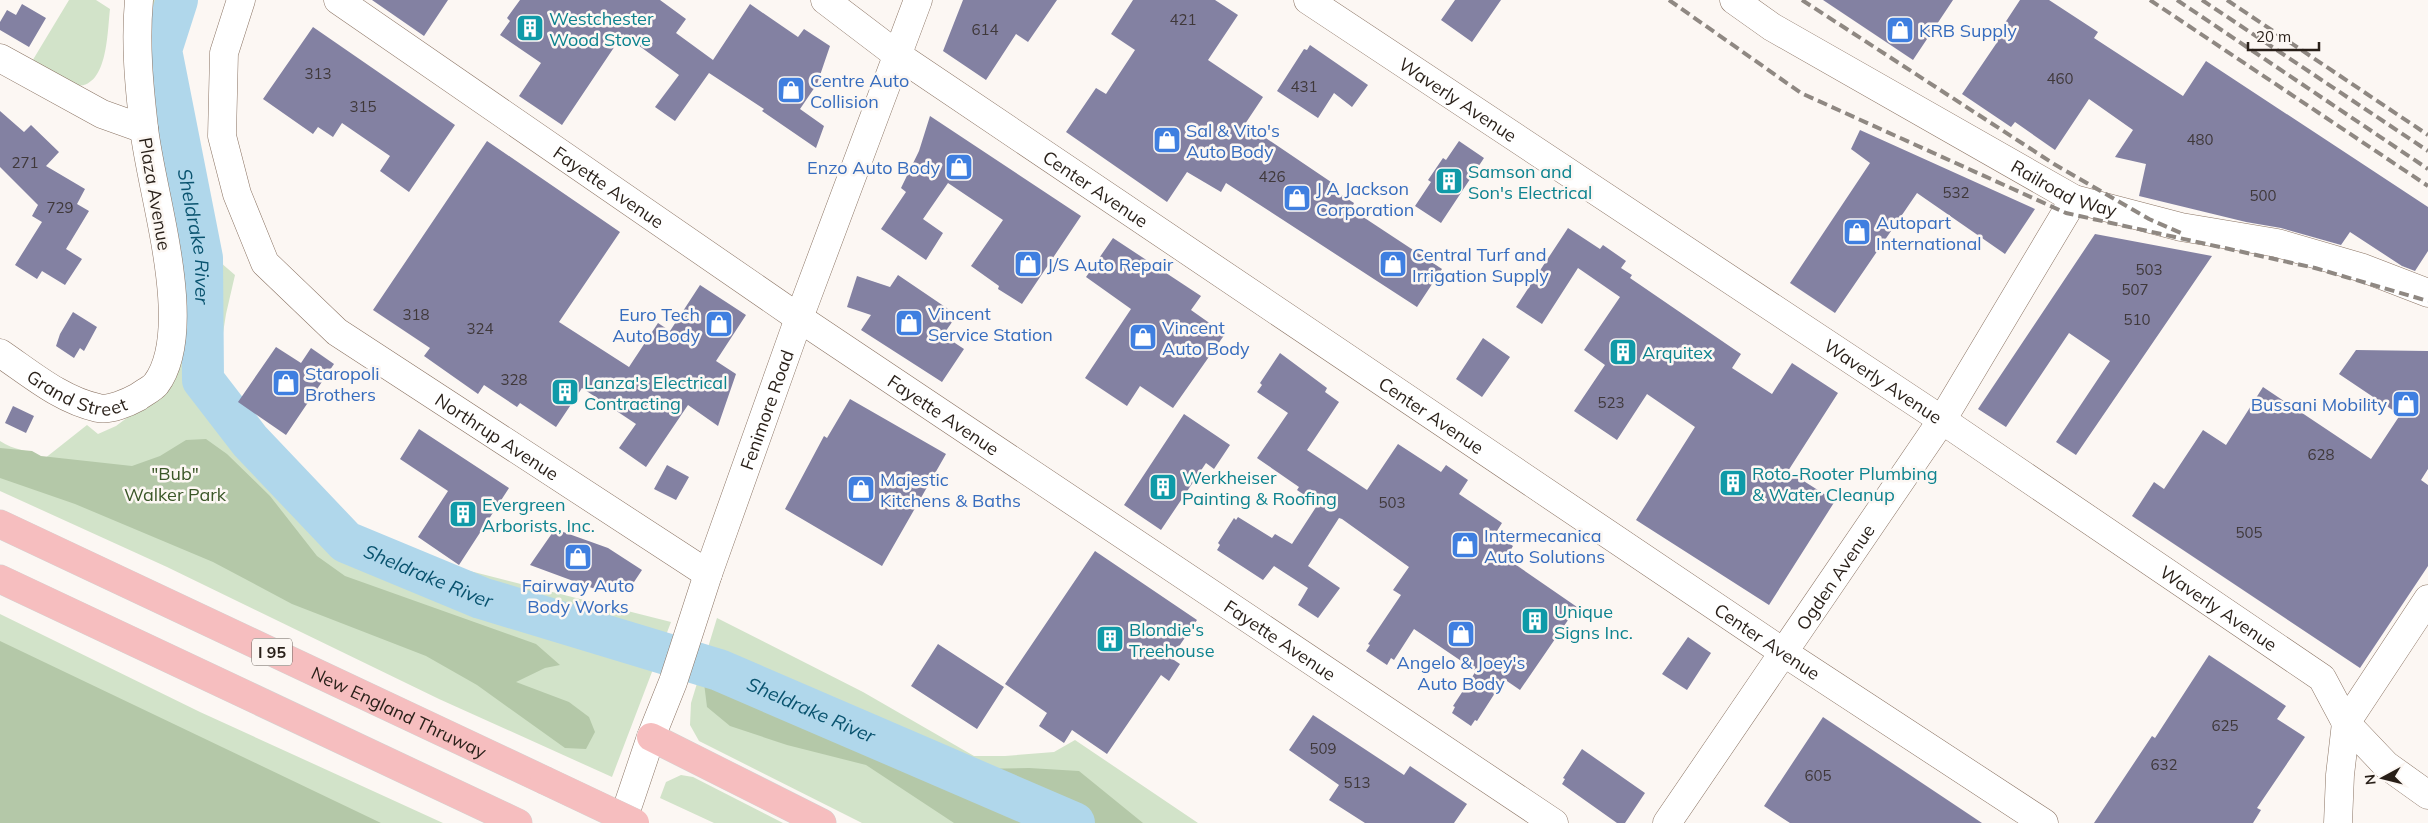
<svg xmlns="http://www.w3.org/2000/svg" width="2428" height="823" font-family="Mulish,sans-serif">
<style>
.green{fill:#d2e3c9}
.forest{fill:#b4c8a8}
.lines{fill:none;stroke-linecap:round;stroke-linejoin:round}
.river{stroke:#b0d7eb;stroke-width:42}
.building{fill:#8381a2}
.minor-casing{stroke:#8b7464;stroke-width:29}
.highway-casing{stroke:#d4d2d1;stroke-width:29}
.minor{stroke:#fff;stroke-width:28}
.highway{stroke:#f6bebf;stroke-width:28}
.rail{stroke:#8f8882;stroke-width:4;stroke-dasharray:10 5;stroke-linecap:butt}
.highway-bridge-casing{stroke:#d4d2d1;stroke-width:29;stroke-linecap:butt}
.highway-bridge{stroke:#f6bebf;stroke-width:28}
.labels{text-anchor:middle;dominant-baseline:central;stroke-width:5;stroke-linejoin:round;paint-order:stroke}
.number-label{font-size:15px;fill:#3f383a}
.shield{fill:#fcf7f3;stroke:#68605a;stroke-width:1}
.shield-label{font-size:16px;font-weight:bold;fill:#281f18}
.culture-label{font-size:18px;fill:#0d838f;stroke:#fcf7f3;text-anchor:start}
.shop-label{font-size:18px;fill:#366cbe;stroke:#fcf7f3;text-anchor:start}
.street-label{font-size:18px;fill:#281f18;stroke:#fcf7f3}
.park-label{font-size:18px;fill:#3a5627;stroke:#fcf7f3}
.water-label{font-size:19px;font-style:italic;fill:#09536f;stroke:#fcf7f3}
</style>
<rect width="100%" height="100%" fill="#fcf7f3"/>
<path class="green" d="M69,0H96L110,9C107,34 108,97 68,84C56,79 43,69 31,63Z
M145,0H191L178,51L213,256L235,275L226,314L215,384L360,537L447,575L466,570L671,622L612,777L439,699L167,567L0,491V441C15,451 28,449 44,459L87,425L98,434L116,426L167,388L146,119Z
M0,614L200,712L443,823H0Z
M717,618L863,692L974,756H1005L1054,752L1075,740L1198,823H862L699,741L690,725L691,703Z
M681,775L693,777L783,823H714L660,798L666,782Z"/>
<path class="forest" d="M206,439L227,454L270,496L317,556L345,576L536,644L560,665L545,668L516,682L569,702L589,717L595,732L586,749L565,748L477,685L426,656L292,604L213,562L75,504L0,478V448L32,451L41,456L132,466L160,456L186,440Z
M0,641L381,823H0Z
M746,661L977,769L1029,768L1079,771L1143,823H954L866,765L787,745L730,726L707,707L704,683Z"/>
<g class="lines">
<path class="river" id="s1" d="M177,0L161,50L202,258L203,380L250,441L346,542L481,598L719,670L1074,823"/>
</g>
<path class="building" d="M372,0H448L424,36Z
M520,0H660L686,19L676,33L713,60L750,4L798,37L804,29L830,46L817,84L800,109L824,126L816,148L762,111L764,109L709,73L675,121L655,107L679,75L623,34L562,125L519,96L541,63L500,35L510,21L507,18Z
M963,0H1057L1028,42L1016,34L986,80L943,51Z
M1133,0H1215L1238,15L1208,60L1263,97L1245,124L1331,182L1328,186L1354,203L1351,209L1442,269L1417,307L1226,183L1221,192L1187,172L1167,202L1066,132L1096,88L1106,94L1135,50L1111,34Z
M1455,0H1501L1472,42L1441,20Z
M1823,0H1953L1913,60Z
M2020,0H2049L2098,32L2094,38L2183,96L2206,61L2428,207V251L2415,271L2402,266L2350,232L2341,245L2281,228L2246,222L2139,196L2146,164L2115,157L2133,130L2089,99L2055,150L2015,122L2011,127L1962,94L1998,41L1995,38Z
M22,4L46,18L29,47L0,30V22L7,10L16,15Z
M313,27L455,125L409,192L380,171L390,156L342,123L333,137L318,127L313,134L263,99Z
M1310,45L1368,85L1352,107L1334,93L1318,118L1277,91L1304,49L1307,50Z
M0,111L24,132L31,125L59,152L46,166L85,189L77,204L89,211L66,249L82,259L65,285L42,271L37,279L15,265L42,222L32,216L38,205L0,167Z
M930,116L1081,216L1022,304L998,289L999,286L971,266L1003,220L948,183L923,219L943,233L926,260L881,229L906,192L901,188L919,151Z
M1860,130L2035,209L2005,254L1917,193L1835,313L1790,283L1870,163L1851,149Z
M487,141L620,232L559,322L629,367L658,323L670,331L700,285L746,315L716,361L736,374L718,426L688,405L646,467L619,448L636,424L582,388L556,427L520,403L517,407L484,385L478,394L424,356L430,348L373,310Z
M1459,141L1484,158L1441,223L1415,206L1431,182L1428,180L1443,158L1446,160Z
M1568,228L1600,249L1603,245L1626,261L1621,268L1632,275L1630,278L1741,354L1732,368L1772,394L1792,363L1838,393L1788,471L1835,501L1769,605L1636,520L1695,427L1647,394L1617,440L1574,411L1605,365L1584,350L1620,297L1578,268L1542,324L1516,307Z
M2095,234L2212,256L2076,455L2056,442L2110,361L2069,333L2006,427L1978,409Z
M1113,238L1201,296L1191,310L1225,334L1173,408L1140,386L1127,406L1085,378L1131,309L1086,277Z
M898,275L957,315L943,335L964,349L942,382L861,330L871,315L847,307L857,276L890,287Z
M73,312L97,327L84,351L80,348L74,358L56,346L60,334Z
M1483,338L1510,357L1482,397L1456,379Z
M276,347L301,363L311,348L334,364L286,435L238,402Z
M2356,350L2428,351V469L2421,480L2428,485V566L2360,668L2132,516L2154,482L2164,489L2203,430L2226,445L2263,387L2371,459L2400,415L2339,374Z
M1280,353L1327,388L1325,392L1339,402L1307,450L1367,490L1398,444L1441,472L1446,465L1468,480L1459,494L1502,523L1495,534L1513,546L1506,558L1577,607L1520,690L1504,679L1477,721L1475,720L1471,726L1452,713L1455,707L1453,706L1476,671L1414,629L1394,660L1391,658L1387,665L1366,651L1370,645L1368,644L1401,595L1393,590L1409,567L1342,519L1339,518L1308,566L1340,588L1318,618L1298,605L1308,588L1274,566L1263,580L1217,550L1220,545L1218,543L1234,518L1236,520L1238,517L1272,538L1275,534L1292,544L1318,504L1297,490L1299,487L1257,458L1288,413L1257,392L1262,385L1260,383Z
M850,399L946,454L882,566L785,509L824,436L827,438Z
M13,406L34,416L26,433L5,423Z
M1184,414L1230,445L1214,469L1206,463L1161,530L1124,505Z
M419,429L509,488L459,565L418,537L448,491L400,459Z
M667,465L689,477L676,500L654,489Z
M555,529L608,548L642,570L628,591L595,589L530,565Z
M1095,551L1197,620L1171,658L1180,664L1169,681L1161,675L1107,754L1072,730L1064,743L1039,726L1047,713L1005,684Z
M1688,637L1711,653L1687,690L1662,674Z
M938,644L1004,687L977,729L911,686Z
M2209,655L2286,706L2277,719L2305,737L2257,808L2261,810L2253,823H2094L2152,736L2155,738Z
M1313,715L1404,775L1410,766L1467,804L1454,823H1365L1329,800L1339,785L1289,750Z
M1823,717L1982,823H1790L1764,806Z
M1582,749L1645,793L1625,823H1617L1562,784L1565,779L1563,778Z"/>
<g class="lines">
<defs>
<g id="minor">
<path id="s2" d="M241,0L224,53L222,136L237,194L265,263L337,332L708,574"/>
<path id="s3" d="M338,0L799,318L1554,823"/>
<path id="s4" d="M825,0L896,54L1783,652L2044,823"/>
<path id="s5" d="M1308,0L1942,420L2322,678L2346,723L2386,765L2428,795"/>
<path id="s6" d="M1734,0L1772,27L2074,199L2181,227L2277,243L2363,268L2428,293"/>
<path d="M0,58L102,114L144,129"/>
<path id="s7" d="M0,353C31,374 61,400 98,408C109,411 129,402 138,397C143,393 152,389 156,384C197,329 151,193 144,128C139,85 135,43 139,0"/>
<path id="s8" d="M622,823L651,737L673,682L708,574L799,318L918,0"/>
<path id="s9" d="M1667,823L1942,420L2074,199"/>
<path d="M2338,823L2340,775L2346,723L2428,599"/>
</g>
<g id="highway">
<path id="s10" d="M0,524L544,780"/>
<path d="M0,579L518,823"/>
<path d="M651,737L822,823"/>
</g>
</defs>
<use href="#minor" class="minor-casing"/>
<use href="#highway" class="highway-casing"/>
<use href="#minor" class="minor"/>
<use href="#highway" class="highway"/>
<path class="rail" d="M1669,0L1801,93L2066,213L2315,268L2428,301
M1802,0L2054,164L2149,219L2183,234
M2150,0L2428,186
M2177,0L2428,169
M2202,0L2428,151
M2227,0L2428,135"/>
<defs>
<path id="highway-bridge" d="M544,780L635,823"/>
</defs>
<use href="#highway-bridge" class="highway-bridge-casing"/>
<use href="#highway-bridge" class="highway-bridge"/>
</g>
<defs>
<symbol id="building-square" viewBox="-11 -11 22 22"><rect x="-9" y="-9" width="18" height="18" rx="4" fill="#0f9aa8" stroke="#fcf7f3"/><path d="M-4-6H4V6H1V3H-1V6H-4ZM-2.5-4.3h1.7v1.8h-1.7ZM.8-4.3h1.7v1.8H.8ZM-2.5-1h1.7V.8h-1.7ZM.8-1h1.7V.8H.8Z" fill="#fff"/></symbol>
<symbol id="shop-square" viewBox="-11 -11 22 22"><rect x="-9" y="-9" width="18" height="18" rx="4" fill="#3f7fe0" stroke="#fcf7f3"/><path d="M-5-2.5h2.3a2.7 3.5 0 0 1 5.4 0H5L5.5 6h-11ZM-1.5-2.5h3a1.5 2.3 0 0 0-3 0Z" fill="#fff"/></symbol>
</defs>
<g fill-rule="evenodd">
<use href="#building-square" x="514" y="12" width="32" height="32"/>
<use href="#shop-square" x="1884" y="14" width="32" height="32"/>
<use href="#shop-square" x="775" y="74" width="32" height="32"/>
<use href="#shop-square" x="1151" y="124" width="32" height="32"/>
<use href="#shop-square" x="943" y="151" width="32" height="32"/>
<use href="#building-square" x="1433" y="165" width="32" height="32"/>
<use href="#shop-square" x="1281" y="182" width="32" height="32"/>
<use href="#shop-square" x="1841" y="216" width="32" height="32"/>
<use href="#shop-square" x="1012" y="248" width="32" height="32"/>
<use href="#shop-square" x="1377" y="248" width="32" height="32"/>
<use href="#shop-square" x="893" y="307" width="32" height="32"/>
<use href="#shop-square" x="703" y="308" width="32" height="32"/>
<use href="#shop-square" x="1127" y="321" width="32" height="32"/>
<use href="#building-square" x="1607" y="336" width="32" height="32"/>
<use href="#shop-square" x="270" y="367" width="32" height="32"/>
<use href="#building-square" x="549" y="376" width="32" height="32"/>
<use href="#shop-square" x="2390" y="388" width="32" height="32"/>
<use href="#building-square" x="1717" y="467" width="32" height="32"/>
<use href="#building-square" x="1147" y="471" width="32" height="32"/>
<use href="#shop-square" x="845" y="473" width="32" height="32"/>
<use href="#building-square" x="447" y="498" width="32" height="32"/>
<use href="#shop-square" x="1449" y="529" width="32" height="32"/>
<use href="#shop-square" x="562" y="541" width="32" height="32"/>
<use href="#building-square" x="1519" y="605" width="32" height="32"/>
<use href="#shop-square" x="1445" y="618" width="32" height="32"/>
<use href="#building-square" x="1094" y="623" width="32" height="32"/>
</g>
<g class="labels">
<g class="number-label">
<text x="1183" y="19">421</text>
<text x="985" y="29">614</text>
<text x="318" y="73">313</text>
<text x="2060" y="78">460</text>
<text x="1304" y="86">431</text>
<text x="363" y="106">315</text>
<text x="2200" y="139">480</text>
<text x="25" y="162">271</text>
<text x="1272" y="176">426</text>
<text x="1956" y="192">532</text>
<text x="2263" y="195">500</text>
<text x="60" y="207">729</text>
<text x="2149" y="269">503</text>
<text x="2135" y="289">507</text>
<text x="416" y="314">318</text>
<text x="2137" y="319">510</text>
<text x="480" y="328">324</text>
<text x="514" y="379">328</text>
<text x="1611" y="402">523</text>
<text x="2321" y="454">628</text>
<text x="1392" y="502">503</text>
<text x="2249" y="532">505</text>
<text x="2225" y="725">625</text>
<text x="1323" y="748">509</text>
<text x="2164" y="764">632</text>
<text x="1818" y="775">605</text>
<text x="1357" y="782">513</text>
</g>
<rect class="shield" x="252" y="638.5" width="40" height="27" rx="4"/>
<g class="shield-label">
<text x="272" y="652">I 95</text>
</g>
<g class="culture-label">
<text x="549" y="18">Westchester<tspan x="549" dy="21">Wood Stove</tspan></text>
<text x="1468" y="171">Samson and<tspan x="1468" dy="21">Son's Electrical</tspan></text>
<text x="1642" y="352">Arquitex</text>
<text x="584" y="382">Lanza's Electrical<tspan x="584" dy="21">Contracting</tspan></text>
<text x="1752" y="473">Roto-Rooter Plumbing<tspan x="1752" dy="21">&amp; Water Cleanup</tspan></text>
<text x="1182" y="477">Werkheiser<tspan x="1182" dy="21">Painting &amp; Roofing</tspan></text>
<text x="482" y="504">Evergreen<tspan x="482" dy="21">Arborists, Inc.</tspan></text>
<text x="1554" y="611">Unique<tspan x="1554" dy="21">Signs Inc.</tspan></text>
<text x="1129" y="629">Blondie's<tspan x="1129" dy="21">Treehouse</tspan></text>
</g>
<g class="shop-label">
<text x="1919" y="30">KRB Supply</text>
<text x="810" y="80">Centre Auto<tspan x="810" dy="21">Collision</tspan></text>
<text x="1186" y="130">Sal &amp; Vito's<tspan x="1186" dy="21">Auto Body</tspan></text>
<text x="940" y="167" text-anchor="end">Enzo Auto Body</text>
<text x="1316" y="188">J A Jackson<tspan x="1316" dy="21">Corporation</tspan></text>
<text x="1876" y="222">Autopart<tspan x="1876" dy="21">International</tspan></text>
<text x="1412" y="254">Central Turf and<tspan x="1412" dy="21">Irrigation Supply</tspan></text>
<text x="1047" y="264">J/S Auto Repair</text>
<text x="928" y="313">Vincent<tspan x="928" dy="21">Service Station</tspan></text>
<text x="700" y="314" text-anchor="end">Euro Tech<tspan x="700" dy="21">Auto Body</tspan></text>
<text x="1162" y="327">Vincent<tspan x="1162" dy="21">Auto Body</tspan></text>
<text x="305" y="373">Staropoli<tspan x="305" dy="21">Brothers</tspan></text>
<text x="2387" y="404" text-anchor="end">Bussani Mobility</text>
<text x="880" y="479">Majestic<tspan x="880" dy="21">Kitchens &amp; Baths</tspan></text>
<text x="1484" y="535">Intermecanica<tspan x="1484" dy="21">Auto Solutions</tspan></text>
<text x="578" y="585" text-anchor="middle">Fairway Auto<tspan x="578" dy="21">Body Works</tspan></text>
<text x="1461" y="662" text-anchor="middle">Angelo &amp; Joey's<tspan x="1461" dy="21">Auto Body</tspan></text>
</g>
<g class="street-label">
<text stroke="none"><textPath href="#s5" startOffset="180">Waverly Avenue</textPath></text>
<text stroke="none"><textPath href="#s6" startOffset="381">Railroad Way</textPath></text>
<text stroke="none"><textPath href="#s3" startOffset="329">Fayette Avenue</textPath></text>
<text stroke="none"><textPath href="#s4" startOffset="330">Center Avenue</textPath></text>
<text transform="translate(155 194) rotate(80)">Plaza Avenue</text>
<text stroke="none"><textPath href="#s5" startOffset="690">Waverly Avenue</textPath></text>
<text stroke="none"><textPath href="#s7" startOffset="89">Grand Street</textPath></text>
<text stroke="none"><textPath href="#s8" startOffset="438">Fenimore Road</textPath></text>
<text stroke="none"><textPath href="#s3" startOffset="734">Fayette Avenue</textPath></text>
<text stroke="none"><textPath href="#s4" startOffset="735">Center Avenue</textPath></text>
<text stroke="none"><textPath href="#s2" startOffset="564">Northrup Avenue</textPath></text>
<text stroke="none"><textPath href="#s9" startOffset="298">Ogden Avenue</textPath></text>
<text stroke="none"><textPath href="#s5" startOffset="1095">Waverly Avenue</textPath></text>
<text stroke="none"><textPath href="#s3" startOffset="1139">Fayette Avenue</textPath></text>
<text stroke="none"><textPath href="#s4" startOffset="1140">Center Avenue</textPath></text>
<text stroke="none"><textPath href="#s10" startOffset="441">New England Thruway</textPath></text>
</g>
<g class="park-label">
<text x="175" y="473">"Bub"<tspan x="175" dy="21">Walker Park</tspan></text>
</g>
<g class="water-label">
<text stroke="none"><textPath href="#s1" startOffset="242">Sheldrake River</textPath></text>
<text stroke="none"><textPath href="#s1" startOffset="692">Sheldrake River</textPath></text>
<text stroke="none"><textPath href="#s1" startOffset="1098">Sheldrake River</textPath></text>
</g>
</g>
<g transform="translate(2383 778) rotate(263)" stroke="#fcf7f3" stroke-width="4" paint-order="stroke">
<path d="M0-4L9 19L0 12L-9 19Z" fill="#281f18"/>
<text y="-8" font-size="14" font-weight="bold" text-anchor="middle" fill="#281f18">N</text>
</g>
<path d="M2248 42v8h71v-8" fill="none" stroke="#281f18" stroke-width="2.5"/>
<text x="2256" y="42" font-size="15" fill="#281f18" stroke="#fcf7f3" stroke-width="4" paint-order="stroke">20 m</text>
</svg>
